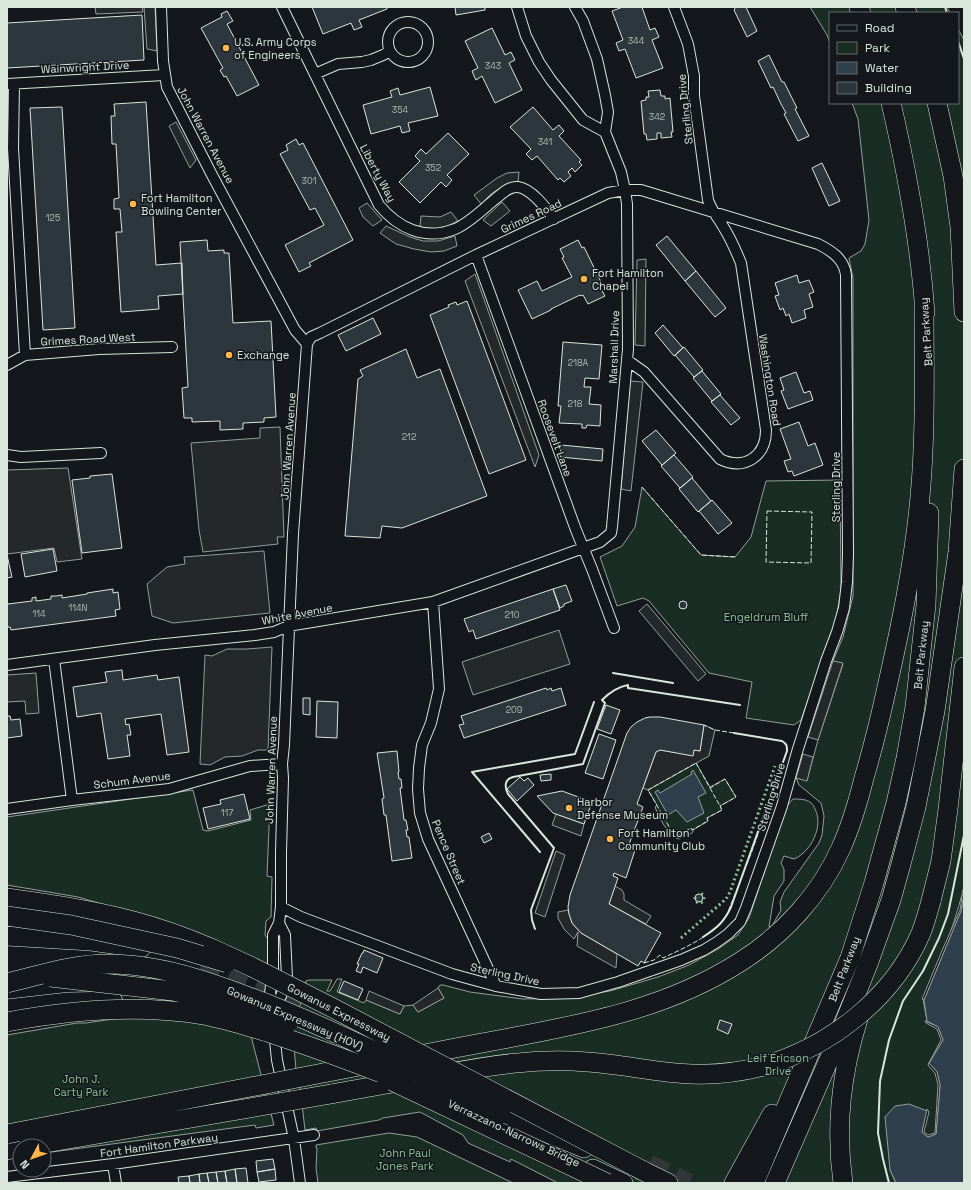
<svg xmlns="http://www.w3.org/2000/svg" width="971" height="1190" font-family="'Space Grotesk',sans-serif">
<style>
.green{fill:#1a2d24;stroke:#939e99}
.parking{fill:#24282b;stroke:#939e99}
.water{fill:#2f3f4d;stroke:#939e99}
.pier{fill:#14181c;stroke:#939e99}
.building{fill:#2c363c;stroke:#d8e6dc}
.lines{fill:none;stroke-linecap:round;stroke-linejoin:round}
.motorway-tunnel{stroke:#313739;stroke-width:19;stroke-dasharray:19 10;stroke-linecap:butt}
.minor-casing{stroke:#d8e6dc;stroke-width:12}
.motorway-casing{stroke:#d8e6dc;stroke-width:20}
.minor{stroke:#14181c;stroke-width:10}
.motorway{stroke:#14181c;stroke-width:19}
.motorway-bridge-casing{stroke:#d8e6dc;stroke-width:20;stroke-linecap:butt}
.motorway-bridge{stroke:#14181c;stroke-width:19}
.hedge{stroke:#8ac095;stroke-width:3;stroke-dasharray:2 3;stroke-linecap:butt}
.fence{stroke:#d8e6dc;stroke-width:1;stroke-dasharray:5 2;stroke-linecap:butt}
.wall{stroke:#d8e6dc;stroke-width:2}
.poi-dot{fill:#ffb74d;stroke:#14181c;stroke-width:1.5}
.labels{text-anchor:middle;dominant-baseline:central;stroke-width:3;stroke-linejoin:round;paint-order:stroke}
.number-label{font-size:9px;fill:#adbab4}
.poi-label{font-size:11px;fill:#d8e6dc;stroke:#14181c;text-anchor:start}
.street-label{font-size:11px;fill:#d8e6dc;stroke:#14181c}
.park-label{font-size:11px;fill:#8ac095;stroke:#14181c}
</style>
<rect width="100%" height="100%" fill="#14181c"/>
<path class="green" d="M810,7H947L950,13H830V43L827,35Z
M958,29L964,40V886C958,912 949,937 939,963C934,975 929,988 923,999L927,1021L938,1027L943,1040L929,1063L937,1072L940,1085L936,1134L928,1137L922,1132L890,1170L896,1183H558L511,1159L510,1162L468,1143L463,1135L420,1112L383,1118L379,1120L317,1131L316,1128L305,1130L298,1070H296L293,1034L306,981L309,980H332L327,991H330L337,979H342L337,992L364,1003L366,1000L400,1014L404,1006L413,1005L418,1012L444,998L438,988L440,985H443L470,992L523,999L566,998L610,991L658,977L689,965L718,949L738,935L749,918L786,807L793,799C799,799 807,799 811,803C813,804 814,807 815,809C824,826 811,852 794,859L784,856L781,863L784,869V881L774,896L769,927L772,926L781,910L780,902L784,892L819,843L822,835L824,816L821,803L799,785L796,778L807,780L818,740L843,664L833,661L843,637L853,596V278L849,258L861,251L865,244L869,220L858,119L852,103H958Z
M840,480L841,590L836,619L801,720L794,725L746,718L752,682L709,673L649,601L643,598L617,606L600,557L622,546L635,527L642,487L701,555L735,557L751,537L766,481Z
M696,763L710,787L725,779L736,797L720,806L722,810L707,818L708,821L693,830V832L691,834H687L679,839L676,838L671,830L668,831C663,824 658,816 655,807L657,805L648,790Z
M193,790L203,830L208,831L251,820L250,810L270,804L267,876L272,877L271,917L266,921L265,935L270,942L267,966L146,917L78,897L7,885V817Z
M243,1005L274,1125L256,1128L255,1125L44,1153V1146L7,1158V1035L77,1023H86L188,1008Z
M389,1133L417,1137L513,1183H318L316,1168L317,1148H316V1145Z"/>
<path class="parking" d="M95,7H142L143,12L96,14Z
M144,7H155L157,51L147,49Z
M176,122L196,160L190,168L169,126Z
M519,172L518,182L506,184L491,194L481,204L474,195L497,178L507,173Z
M502,202L510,211L491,226L483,220Z
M367,203L382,220L373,226L363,217L359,208Z
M451,212L458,221L443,228L424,229L420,226L421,216L440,217Z
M386,226L410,237L423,241H438L455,236L457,246L444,251L431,252L414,249L396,244L380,233Z
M646,259L645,346L635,345L637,260Z
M475,274L539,455L535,467L465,281Z
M630,381L643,382L631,491L621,489Z
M280,427L284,537H277L278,544L203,552L199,530L191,443L260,438V428Z
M68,468L82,559L57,562L54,548L7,554V470Z
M264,551L270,613L173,623L152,616L147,584L167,567L185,564L184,557Z
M647,604L706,674L698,681L639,611Z
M559,630L570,664L473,695L462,662Z
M272,647L268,750H258L242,756L225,757L210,765L200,764L205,655L212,656L227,649H247Z
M833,661L843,663L818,740L808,737Z
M36,673L39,713L26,714L25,701L7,702V675Z
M704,725L715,730L709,756L648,790L643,788L656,752L660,750L692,755L694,750L700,751Z
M803,754L813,757L807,781L796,778Z
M556,814L584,824L581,836L552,825Z
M556,851L565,855L545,917L535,913Z
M615,886L622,890L624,894V900L651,916L646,924L609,904Z
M568,910L572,923L581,933L617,954L616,968L577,946L578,932L574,939L564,929L558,918V912Z
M438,988L444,998L418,1012L413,1005Z
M369,991L404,1006L400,1014L366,1000Z"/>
<path class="water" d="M693,770L706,793L698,797L704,813L687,822L676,810L668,815L655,792L658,790L660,793L692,774L691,772Z
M964,896V1183H896L890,1170L885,1117L895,1106L909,1104L927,1111L922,1132L928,1137L936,1134L940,1085L937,1072L929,1063L943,1040L938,1027L927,1021L924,1000L943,954L961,911Z"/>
<path class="pier" d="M964,894L961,911L943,954L924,1000L922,999L941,953L960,910L962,896Z
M925,1021L938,1027L943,1040L929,1063L937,1072L940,1085L936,1134L928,1137L922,1132L927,1109L929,1112L924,1132L928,1135L935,1133L938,1085L935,1073L928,1065L941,1040L937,1029L926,1023Z"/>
<path class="building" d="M312,7H387V9L359,20L362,27L354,30L351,23L323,34Z
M455,7H485V10L456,15Z
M623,7H642L650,30L655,28L659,37L652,40L663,68L636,78L625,49L619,51L616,43L623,40L612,11Z
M734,7H746L757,31L747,37L734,10L735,9Z
M227,11L233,21L227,24L259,85L237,96L226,76L224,77L220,70L223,68L201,28L222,17L221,14Z
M142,15L144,60L7,68V23Z
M492,28L505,55L511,52L515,60L509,63L522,90L495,103L482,76L476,80L475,78L472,71L478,68L465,41Z
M769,55L782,82H784L797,108L795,109L809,136L798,141L784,114L786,113L781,104L773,87L771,88L758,61Z
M430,87L438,116L408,123L410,131L402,133L400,126L371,134L363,105L392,97L390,91L398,88L400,95Z
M660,90L661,96H665V99L670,98L673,132H671L672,137L661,138V133H657V139L647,140L646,134H644L641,101L646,100V97H649L648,91Z
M146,102L156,265L182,263L183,294L158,296L159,309L121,312L116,232H122L120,209H114V199L119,198L116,144H112L111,116H115L114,104Z
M62,107L75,328L43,330L30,108Z
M533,107L553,130L559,125L564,131L559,136L581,160L579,162L582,165L575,172L572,168L568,172L571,176L564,182L560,178L558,180L537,156L532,160L526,154L531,149L510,127Z
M448,133L469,154L447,175L452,180L446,187L441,182L420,203L399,182L420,161L415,156L421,149L426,154Z
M296,139L299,145L303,143L353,240L309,263L311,266L299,272L285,245L324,225L315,208L310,210L280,154L288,150L286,145Z
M822,163L840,201L829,206L812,168Z
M667,236L696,271L685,281L656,245Z
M207,240L208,251L224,250V253H229L233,323L271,321L276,417L264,418V422L243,423V429L220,430V421L192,422V418H184L182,388L188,387L180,242Z
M578,240L582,248L584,247L603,286L600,287L605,296L588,304L583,295L581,296L580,295L551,309V310L532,319L518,290L537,281L542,291L572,277L562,258L564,257L560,249Z
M696,271L726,308L715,317L685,281Z
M797,275L799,283L809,280L814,292L809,294L813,307L804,310L806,318L792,323L789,314L786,316L783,308L780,310L775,296L779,295L775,283Z
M467,301L526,460L489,474L430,315L449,307L448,305L456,302L457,305Z
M373,318L381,334L346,351L338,335Z
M663,325L683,348L674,356L655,333Z
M563,342L602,345L599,379L585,378L584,387H591L589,404L601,405L600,426L587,425L586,428H582V424L559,423L561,406H558Z
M684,347L703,370L694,377L675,355Z
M406,349L417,378L440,369L487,496L402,528L382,526L380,538L345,536L358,379L363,376L360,370Z
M702,371L721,394L712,401L693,378Z
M796,372L804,393L810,391L813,400L788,409L781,391L784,390L780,378Z
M720,395L740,418L731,425L711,402Z
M799,422L808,446L815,443L823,465L794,476L792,471L788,472L784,461L791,459L780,429Z
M656,430L676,453L662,465L642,441Z
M561,445L603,449L602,461L560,457Z
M674,455L693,477L680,488L661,466Z
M112,474L122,548L82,553L72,480L90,478V476Z
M692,478L711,501L698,512L679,489Z
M712,500L732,523L718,534L699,511Z
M53,549L57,571L25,577L21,554Z
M7,555L12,577L7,578Z
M566,585L572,601L564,604V606L560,608L553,589Z
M113,589V593L118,592L120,609L115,610L116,616L11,630L10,627H7V602L8,604L32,601V598L36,597V601L51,599V596H56L62,595V598L87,594V593Z
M553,589L560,610L476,639L473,630L469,632L464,619Z
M679 605a4 4 0 1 1 8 0a4 4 0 1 1-8 0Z
M122,670L123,680L157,675L158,680L179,677L189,752L167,755L161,714L125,719L126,725L129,724L131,735H127L130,756L108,759L101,713L77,717L73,687L107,682L105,672Z
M546,688L547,690L551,688L552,691L561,688L566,705L464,738L459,725L464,724L461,716Z
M303,698H310V715L303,714Z
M317,701L338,702L337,738L316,737Z
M606,705L620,710L611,734L597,729Z
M7,716H10L11,720L20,719L22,736L7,738Z
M650,717H660L704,725L700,751L694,750L693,756L660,750L656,752L637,804L643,807L628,847L635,850L626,878L614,873L613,876L618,878L609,904L661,933L644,963L641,961L638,966L581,933L572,923L569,914L568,907L570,895L627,733L631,727L637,722L645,718Z
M599,734L616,740L603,779L585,773Z
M397,751L399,772H398L399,779H401L402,788H400L404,820H406L408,830H406L407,837H409L412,858L392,861L386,815H384L382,799L384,798L377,753Z
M551,774V780L541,781L540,775Z
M520,777L524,781L528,778L534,785L517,801L507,789Z
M562,791L592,802L584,824L553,813L537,796Z
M244,794L250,819L208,829L203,808L221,804L220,800Z
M489,833L492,839L484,843L481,837Z
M695 898a4 4 0 1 1 8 0a4 4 0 1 1-8 0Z
M364,950L383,958L377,973L363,967L361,973L356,971L359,964H357L362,953H363Z
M344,981L363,989L358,1000L339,992Z
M720,1020L732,1024L728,1034L717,1029Z
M273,1159L275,1169L257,1172L256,1161Z
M246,1168L248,1183H237L235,1169Z
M235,1169L237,1183H227L225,1171Z
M275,1169L276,1180L259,1182L257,1172Z
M225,1171L227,1183H218L216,1172Z
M216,1172L218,1183H209L207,1173Z
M207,1173L209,1183H200L199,1174Z
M199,1174L200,1183H190L189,1176Z
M189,1176L190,1183H179L178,1177Z"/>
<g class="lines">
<path class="motorway-tunnel" d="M202,964L242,977L301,1001
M649,1164L689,1183"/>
<defs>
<path id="minor" d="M161,7L163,61L167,87L212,175L295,330L307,344L293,534L284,745L282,764L283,778L281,852V907L279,923L273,935V973L270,993L273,1007
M282,7L379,205C398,228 425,241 455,229C469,223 482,210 494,200C501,195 508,186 518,187C532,189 546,208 554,219
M517,7L526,36L539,62L551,80L583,120L605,132
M388 42a20 20 0 1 1 40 0a20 20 0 1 1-40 0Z
M315,74L338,64L362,62L371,60L383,55L390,51
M7,84L164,75
M14,84L13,148L25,355
M476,255L576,530L592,569L614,628
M627,360L644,372L720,459C745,471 766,456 766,430L741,263C736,251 731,239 724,228C718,217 712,212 708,200L694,96V76L688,44L674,7
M7,365L25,355L99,349L172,347
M7,455L21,457L101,453
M433,602L439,689L431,723L422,745L419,768L418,789L420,813L428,839L496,986
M54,659L72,800
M7,665L155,645L255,635L274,632L288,626L433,602L600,542L611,533L612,527L628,349L627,204L625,190L621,172L605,132L608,112L605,95L597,59L583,21L575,7
M7,809L72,800L169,789L250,766L282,764
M281,907L301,917L452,974L496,986L541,994L579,993L618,982L681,960L704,950L717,942L728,934L740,922L746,908L782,806L797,752L826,661L837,632L844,608L847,582L848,554L846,275C844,259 832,251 818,244L641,190H625L608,193L476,255L320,333L311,337L307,344
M273,1009L281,996L287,978L285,935L279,923
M274,1031L277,1060L294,1139L300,1183
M113,1164L116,1183
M7,1177L113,1164L314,1135"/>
<path id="motorway" d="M859,7L861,13
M905,7L907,13
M891,103C907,172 920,242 925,313
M937,103L953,176L960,227L964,312
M7,898C49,904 92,910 133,921C160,928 187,938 213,949
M931,901L941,861L948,809L964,667
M7,936L91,941L141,948
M7,1009L69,1002L113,1001
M410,1057C443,1050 476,1044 509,1038C589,1023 670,1007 740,962C783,935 820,895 841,848C851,826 858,802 864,778C872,751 879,723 885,696C900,630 914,564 920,497C926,432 924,366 924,301
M323,1073L370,1064
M445,1074C492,1065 538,1058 587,1062C622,1064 657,1073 692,1074C717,1075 741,1072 764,1066
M331,1094L409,1080
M501,1114L584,1148
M7,1150L20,1147
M593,1169L623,1183
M639,1169L668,1183
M734,1183L772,1114
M754,1183L850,958L874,883L896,803L906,758L915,707L926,605L929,513
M775,1183L838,1039L868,964L891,900L901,864L916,807L935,711L958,552L964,469
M843,1183C835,1126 841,1074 858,1019"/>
</defs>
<use href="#minor" class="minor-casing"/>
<use href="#motorway" class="motorway-casing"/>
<use href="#minor" class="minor"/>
<use href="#motorway" class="motorway"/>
<defs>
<path id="motorway-bridge" d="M7,916L71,925L177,948L227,963
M213,949L252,967L331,1007L653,1176
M50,977L173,991L212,1000L250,1013L288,1023
M7,983C40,975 73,964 108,964C167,964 225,987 280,1009C355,1040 428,1077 501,1114
M7,1022C71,1010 138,1004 203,1015C225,1019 246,1026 267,1032C306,1045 343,1058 381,1073
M371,1061L405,1082
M764,1066C831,1046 893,998 921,933C925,923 928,912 931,901
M392,1081L607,1183
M7,1134L323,1073
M28,1146L331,1094"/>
</defs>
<use href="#motorway-bridge" class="motorway-bridge-casing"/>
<use href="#motorway-bridge" class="motorway-bridge"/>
<path class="hedge" d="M695,897V900L698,903C703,903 704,901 704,896L701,893H698
M681,938L726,899L730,892L775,766"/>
<path class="fence" d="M642,487L701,555L736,557
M767,511L812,512L811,563L766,562Z
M696,763L710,788L725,779L736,797L720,806L722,810L707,818L708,821L692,830L691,828L675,837L648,790Z
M710,788L720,806
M644,963L654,960L660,955L663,958C686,947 710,937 726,917L752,851L787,751C787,746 787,744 782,741L734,733L715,730L704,725"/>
<path class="wall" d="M945,7L947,13
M958,41L964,59
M613,673L673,683
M540,852L472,772L575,754L594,702
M535,929L532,920L531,910L554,848L508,794C504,786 505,779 513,777L583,764L605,703L602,700C610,692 617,687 628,685V688L740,705
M703,937C717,928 724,922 731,907L787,751C787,746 787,744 782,741L734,733
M889,1183L883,1159L878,1133L880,1081L889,1040L903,1001L923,971L939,938L948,914L964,835"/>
</g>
<g class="poi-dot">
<circle cx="226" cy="48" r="4"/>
<circle cx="133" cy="204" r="4"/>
<circle cx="584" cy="279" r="4"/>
<circle cx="229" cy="355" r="4"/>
<circle cx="569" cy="808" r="4"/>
<circle cx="610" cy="839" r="4"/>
</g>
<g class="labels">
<g class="number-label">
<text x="636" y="41">344</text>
<text x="493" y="66">343</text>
<text x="400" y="110">354</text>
<text x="657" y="117">342</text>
<text x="545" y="142">341</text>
<text x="433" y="168">352</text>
<text x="309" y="181">301</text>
<text x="53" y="218">125</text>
<text x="578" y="363">218A</text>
<text x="575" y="404">218</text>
<text x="409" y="437">212</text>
<text x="78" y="608">114N</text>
<text x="39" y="614">114</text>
<text x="512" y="615">210</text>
<text x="514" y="710">209</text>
<text x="227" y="813">117</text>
</g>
<g class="poi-label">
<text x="234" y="42">U.S. Army Corps<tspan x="234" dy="13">of Engineers</tspan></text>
<text x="141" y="198">Fort Hamilton<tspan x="141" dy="13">Bowling Center</tspan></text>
<text x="592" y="273">Fort Hamilton<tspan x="592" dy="13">Chapel</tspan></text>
<text x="237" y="355">Exchange</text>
<text x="577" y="802">Harbor<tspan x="577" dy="13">Defense Museum</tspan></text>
<text x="618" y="833">Fort Hamilton<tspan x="618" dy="13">Community Club</tspan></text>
</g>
<g class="street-label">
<text transform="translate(85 67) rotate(-3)">Wainwright Drive</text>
<text transform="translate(685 109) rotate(-96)">Sterling Drive</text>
<text transform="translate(206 135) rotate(62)">John Warren Avenue</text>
<text transform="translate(378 173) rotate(62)">Liberty Way</text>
<text transform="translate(531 216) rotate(-25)">Grimes Road</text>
<text transform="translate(926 332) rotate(-94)">Belt Parkway</text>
<text transform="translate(88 339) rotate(-3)">Grimes Road West</text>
<text transform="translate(614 347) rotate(-88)">Marshall Drive</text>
<text transform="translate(770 380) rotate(81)">Washington Road</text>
<text transform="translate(555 438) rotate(70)">Roosevelt Lane</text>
<text transform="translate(288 446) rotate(-86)">John Warren Avenue</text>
<text transform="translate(836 487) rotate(-90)">Sterling Drive</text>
<text transform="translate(297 614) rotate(-11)">White Avenue</text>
<text transform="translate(921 655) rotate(-84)">Belt Parkway</text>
<text transform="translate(271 770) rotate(-88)">John Warren Avenue</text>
<text transform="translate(132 780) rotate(-7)">Schum Avenue</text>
<text transform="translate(771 797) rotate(-73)">Sterling Drive</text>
<text transform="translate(449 852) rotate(67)">Pence Street</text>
<text transform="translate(844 969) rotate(-69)">Belt Parkway</text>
<text transform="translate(505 974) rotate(12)">Sterling Drive</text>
<text transform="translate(339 1012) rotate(27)">Gowanus Expressway</text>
<text transform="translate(295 1018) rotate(23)">Gowanus Expressway (HOV)</text>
<text transform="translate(514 1133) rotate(25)">Verrazzano-Narrows Bridge</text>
<text transform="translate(159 1145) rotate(-8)">Fort Hamilton Parkway</text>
</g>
<g class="park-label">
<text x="766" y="617">Engeldrum Bluff</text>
<text x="778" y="1058">Leif Ericson<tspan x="778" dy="13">Drive</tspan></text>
<text x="81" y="1079">John J.<tspan x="81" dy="13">Carty Park</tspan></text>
<text x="405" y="1153">John Paul<tspan x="405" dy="13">Jones Park</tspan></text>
</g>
</g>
<rect width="971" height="1190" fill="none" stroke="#d8e6dc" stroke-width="16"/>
<rect x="829" y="12" width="130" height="92" fill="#14181c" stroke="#626a69"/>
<rect x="837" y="25" width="20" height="6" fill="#14181c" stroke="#626a69"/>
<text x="865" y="32" font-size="12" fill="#d8e6dc">Road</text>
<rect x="837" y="42" width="20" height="12" fill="#1a2d24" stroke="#626a69"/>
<text x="865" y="52" font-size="12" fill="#d8e6dc">Park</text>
<rect x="837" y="62" width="20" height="12" fill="#2f3f4d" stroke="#626a69"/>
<text x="865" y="72" font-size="12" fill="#d8e6dc">Water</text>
<rect x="837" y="82" width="20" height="12" fill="#2c363c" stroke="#626a69"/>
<text x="865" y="92" font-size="12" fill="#d8e6dc">Building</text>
<g transform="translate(32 1158) rotate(229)"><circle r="19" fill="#14181c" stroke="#626a69"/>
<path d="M0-3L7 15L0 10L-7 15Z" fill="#ffb74d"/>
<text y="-6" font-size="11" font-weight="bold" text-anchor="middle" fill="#d8e6dc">N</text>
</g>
</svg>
